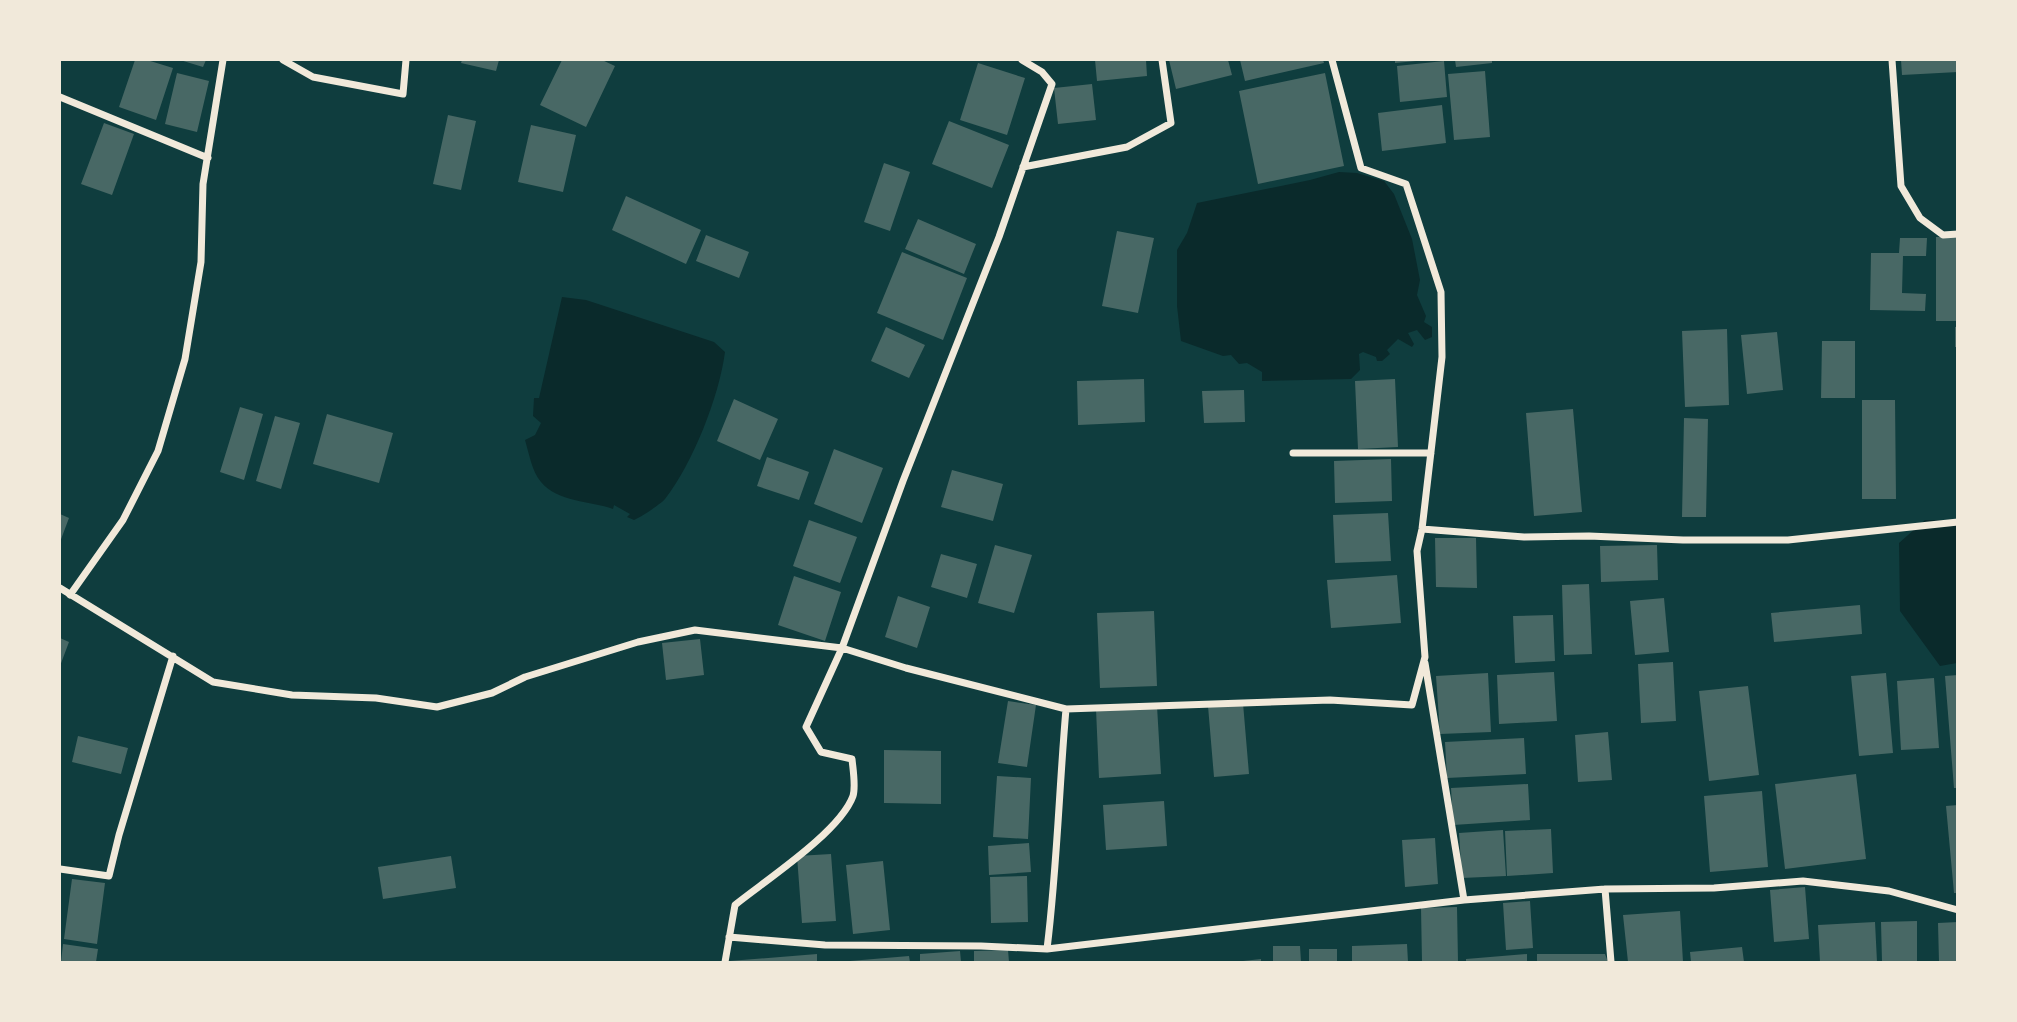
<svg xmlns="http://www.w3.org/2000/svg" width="2017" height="1022" font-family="Figtree,sans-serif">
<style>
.water{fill:#0a2a2b}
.building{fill:#486865}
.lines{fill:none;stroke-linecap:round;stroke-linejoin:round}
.minor{stroke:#f1e9da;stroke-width:7}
</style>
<rect width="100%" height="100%" fill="#0f3d3e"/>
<path class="water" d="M1339,172L1357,173L1384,181L1394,194L1412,239L1420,280L1417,295L1426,316L1424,322L1432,327V337L1425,340L1417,330L1408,333L1414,344L1412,347L1398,339L1387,350L1390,354L1382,361H1377L1376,357L1363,352L1359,354L1360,370L1351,379L1262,381V372L1247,363L1239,364L1231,355L1223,356L1181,341L1177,306V250L1187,233L1197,203L1310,180Z
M562,297L586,300L714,342L725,352C719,397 693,463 665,499C662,503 640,518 634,520L627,517L630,514L614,505L613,509C591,501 557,502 541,482C532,472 529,453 525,440L535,435L541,423L533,416L534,398H539Z
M1925,520H1957V663L1940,666L1900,611L1899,543Z"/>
<path class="building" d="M135,60H147L173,68L156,120L119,107Z
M180,60H206L203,67Z
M462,60H499L496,71L461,63Z
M562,60H602L615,66L586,127L540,105Z
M1095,60H1146L1147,76L1097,81Z
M1169,60H1228L1232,75L1176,89Z
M1240,60H1323L1324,63L1245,81Z
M1395,60H1416V61L1395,63Z
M1455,60H1492V63L1456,67Z
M1901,60H1958V72L1902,75Z
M1444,61L1447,97L1400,102L1397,66Z
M978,63L1025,78L1007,135L960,120Z
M1485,71L1490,137L1454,140L1448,74Z
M177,73L209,81L197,132L165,124Z
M1325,73L1344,166L1258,184L1239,91Z
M1092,84L1096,120L1058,124L1054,88Z
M1442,105L1446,143L1382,151L1378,113Z
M448,115L476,121L461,190L433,184Z
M949,121L1009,145L992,188L932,164Z
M104,123L134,134L112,195L81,184Z
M531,125L576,135L563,192L518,182Z
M884,163L910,172L890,231L864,222Z
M626,196L701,230L686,264L612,230Z
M918,219L976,244L964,274L905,249Z
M1117,231L1154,238L1138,313L1102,306Z
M706,235L749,252L739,278L696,261Z
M1936,237H1958V321H1936Z
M1900,238H1927L1926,256H1903L1902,293L1926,294L1925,311L1870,310L1871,253H1899Z
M902,252L967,278L943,340L877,313Z
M886,327L925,345L909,378L871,361Z
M1955,327H1958V347H1955Z
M1727,329L1729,405L1685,407L1682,331Z
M1777,332L1783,390L1747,394L1741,335Z
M1822,341H1855V398H1821Z
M1144,379L1145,422L1078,425L1077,381Z
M1395,379L1398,447L1358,449L1355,381Z
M1244,390L1245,422L1204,423L1202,391Z
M734,399L778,419L760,460L717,441Z
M1862,400H1895L1896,499H1862Z
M240,407L263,414L244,480L220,472Z
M1573,409L1582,512L1534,516L1526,413Z
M327,414L393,433L379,483L313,464Z
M275,416L300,423L281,489L256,481Z
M1684,418L1708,419L1706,517H1682Z
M834,449L883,468L862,523L814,504Z
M767,457L809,472L799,500L757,486Z
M1391,459L1392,501L1335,503L1334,461Z
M952,470L1003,484L993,521L941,507Z
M1388,513L1391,561L1335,563L1333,515Z
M60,514L69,518L60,542Z
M809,520L857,537L840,583L793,566Z
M1435,538H1476L1477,588L1436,587Z
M995,545L1032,555L1014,613L978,603Z
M1657,545L1658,580L1601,582L1600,546Z
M941,554L977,564L967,598L931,587Z
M1397,575L1401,623L1331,628L1327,580Z
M794,576L841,592L825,641L778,625Z
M1589,584L1592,654L1564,655L1562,585Z
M898,596L930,607L917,648L885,637Z
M1664,598L1669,652L1635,655L1630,601Z
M1860,605L1862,634L1774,642L1771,613Z
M1154,611L1157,686L1100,688L1097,613Z
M1553,615L1555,661L1515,663L1513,616Z
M60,638L69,642L60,666Z
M700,639L704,675L666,680L662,643Z
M1673,662L1676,721L1641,723L1638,664Z
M1554,672L1557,721L1499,724L1497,675Z
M1488,673L1491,732L1440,734L1436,676Z
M1886,673L1893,753L1859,756L1851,676Z
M1958,675V788H1954L1945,676Z
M1934,678L1939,748L1901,750L1897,681Z
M1748,686L1759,775L1709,781L1699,691Z
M1008,701L1036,705L1027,767L998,763Z
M1243,703L1249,774L1214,777L1208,706Z
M1157,706L1161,774L1099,778L1096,709Z
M1608,732L1612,780L1578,782L1575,735Z
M78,736L128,748L121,774L72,762Z
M1524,738L1526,774L1447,778L1445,742Z
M884,750L941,751V804L884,803Z
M1856,774L1866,859L1785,869L1775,784Z
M997,776L1031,778L1028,839L993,837Z
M1528,784L1530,820L1453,825L1451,788Z
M1762,791L1768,867L1710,872L1704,796Z
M1164,801L1167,846L1106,850L1103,805Z
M1958,805V893H1954L1946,806Z
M1551,829L1553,873L1507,876L1505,831Z
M1503,830L1506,876L1462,878L1459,833Z
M1435,838L1438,884L1405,887L1402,840Z
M1029,843L1031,872L989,875L988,846Z
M831,854L836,921L802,923L797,856Z
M451,856L456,888L383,899L378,867Z
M883,861L890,930L853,934L846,865Z
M1027,876L1028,922L991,923L990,877Z
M72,879L105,883L97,944L64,939Z
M1805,887L1809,939L1774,942L1770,890Z
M1530,901L1533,948L1506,950L1503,903Z
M1457,907L1458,962H1422L1421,908Z
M1680,911L1683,962H1628L1623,915Z
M1917,921V962H1882L1881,922Z
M1875,922L1877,962H1820L1818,925Z
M1958,922V962H1939L1938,923Z
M63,944L98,949L96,962H61Z
M1407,944L1408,962H1352V946Z
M1273,946H1300L1301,962H1273Z
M1742,947L1744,962H1691L1690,952Z
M1309,949H1337V962H1309Z
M1008,950L1009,962H974V951Z
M960,951L961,962H920V954Z
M817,954V962H729V961Z
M1527,954V962H1466V959Z
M1537,954H1605L1608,962H1537Z
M909,956L910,962H850V961Z
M1261,959V962H1243V961Z"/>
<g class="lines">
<path class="minor" d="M283,60L313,77L403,94L406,60
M1892,60L1901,186L1920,218L1943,235L1958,234
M60,97L208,158
M1023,167L1127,147L1171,123L1162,60
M1293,453H1431
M1422,529L1524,537L1589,536L1683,540H1788L1958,522
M60,588L213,682L292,695L376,698L437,707L492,693L525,677L638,642L695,630L842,648L906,668L1066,709L1330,700L1412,705L1425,657L1417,551L1422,529L1442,357L1441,292L1406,184L1361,168L1332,60
M70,595L123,520L158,451L185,359L201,262L203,184L223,60
M1425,663L1464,900
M60,869L109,876L119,835L173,656
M1605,889L1611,962
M729,937L825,945L981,946L1047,949C1057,869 1059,789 1066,709
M1047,949L1464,900L1605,889L1714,888L1803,881L1889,891L1958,910
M725,962L735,905C766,880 840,832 853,796C856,786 853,770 852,759L821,752L806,727L842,648L903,481L999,237L1052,84L1042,72L1022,60"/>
</g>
<rect width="2017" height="1022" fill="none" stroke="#f1e9da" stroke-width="122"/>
</svg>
